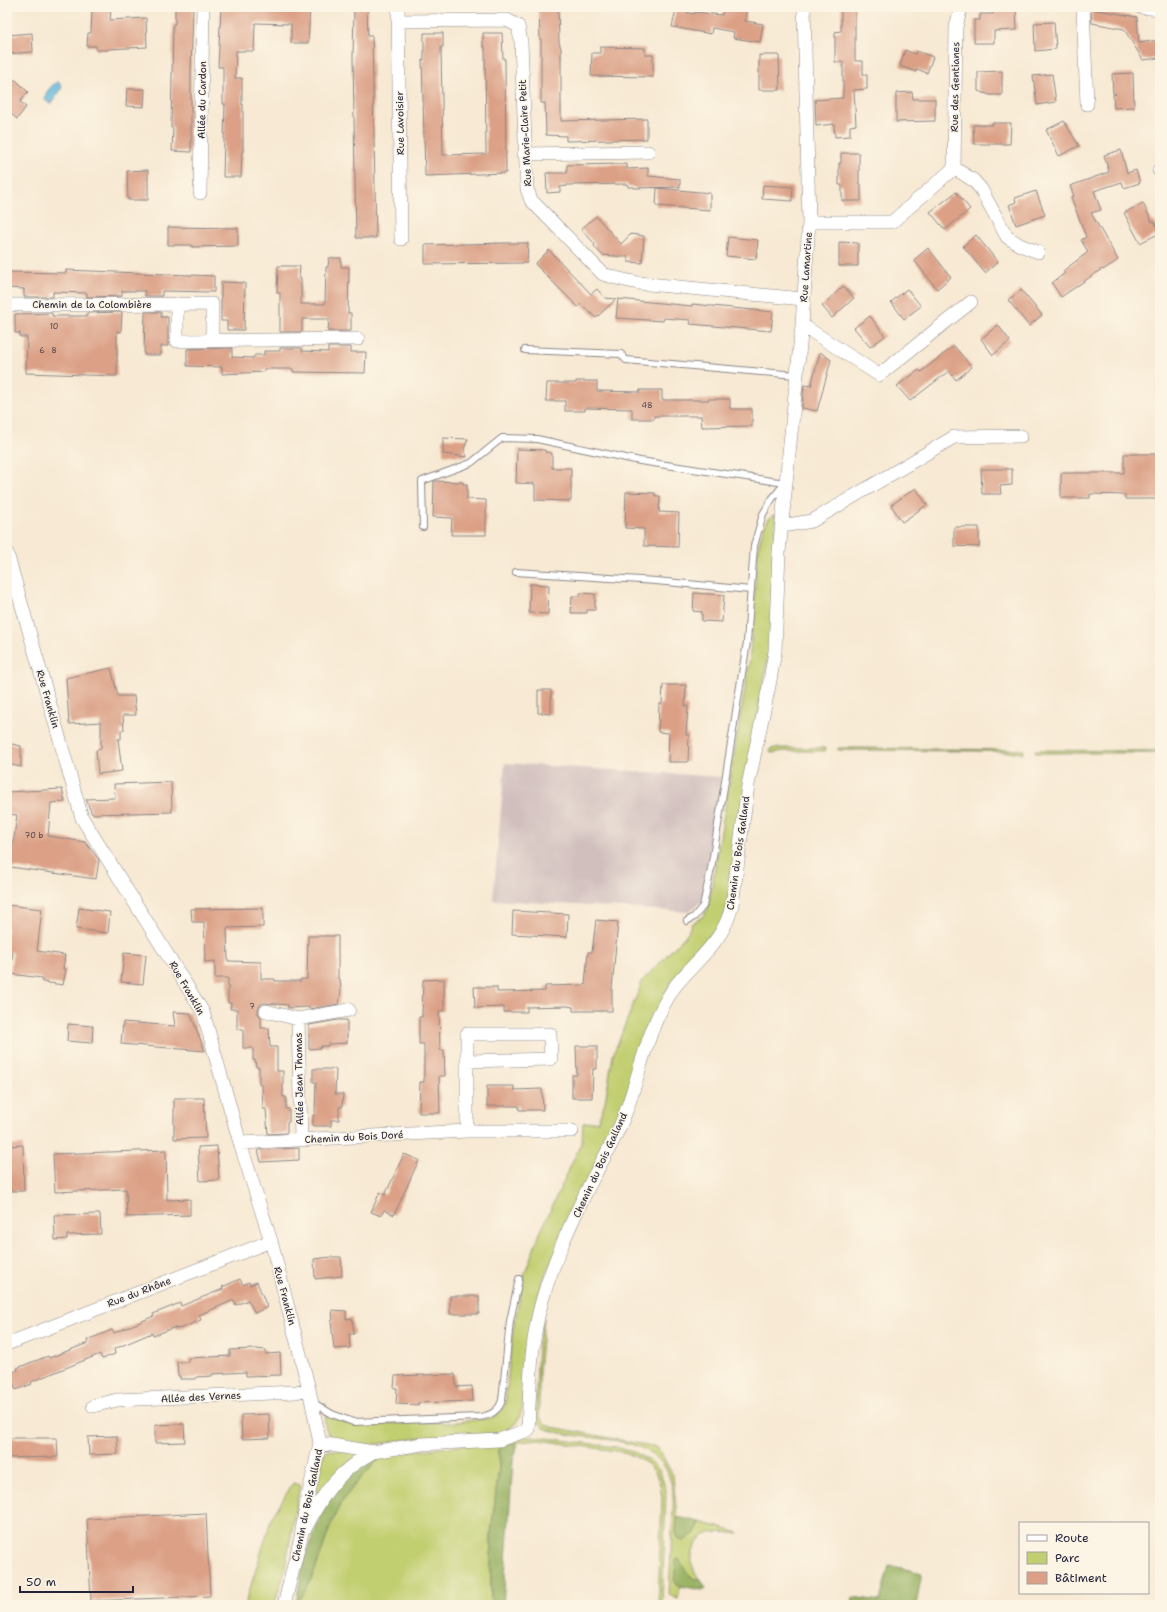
<svg xmlns="http://www.w3.org/2000/svg" width="1167" height="1612" font-family="'Shantell Sans',sans-serif">
<style>
.industrial{fill:#d1bfbe}
.green{fill:#c2cf71;stroke:#727856}
.forest{fill:#99b263;stroke:#5e6a4f}
.water{fill:#5bb5d9;stroke:#3e6c8a}
.building{fill:#dba086}
.lines{fill:none;stroke-linecap:round;stroke-linejoin:round}
.lane-casing{stroke:#8c8687;stroke-width:8}
.street-casing{stroke:#8c8687;stroke-width:14}
.lane{stroke:#fff;stroke-width:6}
.street{stroke:#fff;stroke-width:13}
.labels{text-anchor:middle;dominant-baseline:central;stroke-width:3;stroke-linejoin:round;paint-order:stroke}
.number-label{font-size:8px;fill:#50424e}
.street-label{font-size:10px;fill:#22223b;stroke:#fcf5e5}
</style>
<rect width="100%" height="100%" fill="#fcf5e5"/>
<filter id="ink" filterUnits="userSpaceOnUse"><feTurbulence type="fractalNoise" baseFrequency=".025" numOctaves="2"/><feDisplacementMap in="SourceGraphic" scale="8" xChannelSelector="R" yChannelSelector="G"/><feConvolveMatrix kernelMatrix="1 2 1 2 8 2 1 2 1" color-interpolation-filters="sRGB"/></filter>
<filter id="wash" filterUnits="userSpaceOnUse"><feTurbulence type="fractalNoise" baseFrequency=".012" numOctaves="4" result="noise"/><feDisplacementMap in="SourceGraphic" scale="16" xChannelSelector="R" yChannelSelector="G"/><feGaussianBlur stdDeviation="0.9" result="paint"/><feColorMatrix in="noise" values="0 0 0 0 0 0 0 0 0 0 0 0 0 0 0 0 0 1.4 0 .05"/><feComposite in="paint" operator="in"/></filter>
<g filter="url(#wash)">
<rect width="100%" height="100%" fill="#f7e9d3"/>
<path class="industrial" d="M505,763L721,777L702,901L689,912L493,900Z"/>
<path class="green" d="M773,515L776,516L771,637L725,918L702,949L682,968L669,986L618,1120L544,1277L522,1410C518,1424 510,1431 495,1434C468,1436 440,1436 412,1439C388,1441 359,1451 336,1441C327,1437 324,1426 325,1417C333,1414 344,1424 353,1425L422,1422L448,1423L492,1418L496,1416L505,1405L513,1329L525,1272L540,1233L582,1141L583,1123L598,1121L605,1102L613,1055L643,980L688,933L691,924L702,917L708,909L749,665L751,642L757,557C759,544 762,523 773,515Z
M775,748H826L825,751H785L771,753L770,749Z
M838,748H859L1024,750L1023,753L983,751L838,750Z
M1035,750L1160,751V753H1036Z
M544,1318L539,1371V1415C542,1421 545,1425 552,1427L657,1447L673,1475L677,1517L676,1533H695L700,1522L739,1533C715,1533 698,1527 692,1556C691,1566 694,1573 701,1579C694,1580 690,1577 686,1572L676,1585L680,1586L678,1599L669,1595C670,1573 671,1552 672,1530C673,1513 675,1495 670,1479C658,1435 596,1441 561,1433C554,1431 544,1430 539,1424C537,1422 536,1418 535,1416L538,1341Z
M531,1436L616,1447L636,1453L650,1461L659,1470L666,1490L662,1605H658L662,1498L660,1484L655,1472L648,1464L634,1456L616,1451L539,1440L510,1443L499,1450V1467L491,1533V1605H294L297,1597L299,1599C319,1572 323,1539 338,1509C347,1490 365,1474 379,1459H374L380,1455L518,1439Z
M332,1450L361,1452L313,1507L316,1480L325,1452Z
M293,1483L300,1485L284,1574L274,1605H245L272,1517Z"/>
<path class="forest" d="M508,1442L517,1443L513,1460L503,1605H491V1533L499,1467V1449Z
M374,1459H379C365,1474 348,1490 338,1509C323,1538 319,1572 300,1599L297,1597L305,1555L326,1504L335,1489L352,1472Z
M677,1517L700,1522L695,1533L684,1541L679,1540L676,1533Z
M676,1559L680,1560C685,1570 688,1580 701,1579L706,1588L702,1590L676,1585L674,1582Z
M889,1565L922,1573L916,1605H851L852,1597L880,1601Z"/>
<path class="water" d="M58,82L61,84L62,88L52,103H48L45,100C44,93 52,84 58,82Z"/>
<g id="blocks">
<path class="building" d="M175,7H193L191,71V152L172,151L173,128H171L173,24H175Z
M221,7H310L308,43H291V24L255,23L254,51H236L235,78H242V105L243,104V152H242L241,177H223L225,104H223V67H218Z
M354,7H367L368,36H372L376,238H356L353,57Z
M539,7H558L559,42L561,49V121L647,119V139L566,141V136L546,135L545,103H541V39H540Z
M723,7H747L745,21L763,24L760,42L733,38L734,32L712,28L711,34L672,27L676,10L694,14L695,12L722,15Z
M841,7H855V61H863V75H867V89L854,90L856,125L850,126V136L835,137L834,124L816,126L815,100L843,98V62H835V32L841,31Z
M1016,7L1017,30L994,31V43H974V20H980V14H993V8Z
M92,9L111,11L110,20L146,18L147,47L109,49L108,50H96V46H87L88,33H91Z
M1091,9L1137,17L1139,43L1160,40V58L1143,60L1124,29L1092,23Z
M1054,22L1056,49L1035,51L1034,23Z
M32,33L33,52L7,54V35Z
M424,33H443V47H441L443,155L486,154L485,47L483,46V33H502L503,59H505L506,173L425,176L422,60H424Z
M600,47L645,48V55H653V77L591,76L592,53H600Z
M905,50L915,54L916,51L933,57L927,73L917,69L916,72L900,66Z
M759,55H779L780,90H759Z
M1002,71V95H990L978,91V72Z
M1133,73L1134,107L1114,108L1113,95L1116,94H1113L1112,74Z
M1052,74L1056,102L1037,105L1033,76Z
M16,80L28,92L20,102L26,107L17,119L10,113L7,117L8,81Z
M127,89H145L144,107L126,106Z
M912,92L913,99H935V121L896,122V93Z
M1064,121L1079,146L1059,156L1046,130Z
M992,123H1011L1010,144H974L973,125H992Z
M1121,150L1127,173L1136,170L1140,183L1124,188L1122,182L1094,191L1101,210L1091,213L1118,260L1103,270L1102,269L1061,297L1052,283L1065,273L1063,271L1088,252L1081,240L1086,237L1071,197L1074,196L1070,186L1109,172L1104,155Z
M841,153H859V184H861V201H842V185H839V163H841Z
M627,164V169L648,168V176L680,179V187L634,188V187H628L627,184L567,185V186L560,187V192L547,193L546,173H567V165Z
M148,170V200H128L127,171Z
M763,185L793,187L792,201L762,199Z
M657,188L710,193V210L656,206Z
M1036,191L1045,215L1016,225L1009,205L1016,202L1015,198Z
M956,192L970,209L945,230L930,212Z
M1143,203L1152,222L1154,221L1160,233L1140,243L1124,213Z
M596,216L621,244L631,234L644,236L642,263L628,262V257L602,255L594,246L595,244L581,229Z
M168,227L238,228V246L192,247V245H168Z
M976,235L998,262L985,273L963,246Z
M728,237L758,240L756,259L726,256Z
M839,242L858,243V266H839Z
M507,243H528L527,263L425,264V245Z
M928,248L951,277L937,289L914,260Z
M549,250L591,294L597,289L605,298L616,299L596,318L581,304L578,307L535,264Z
M329,258H341V267H349L348,313H351V331H328L329,319H302V332H280V293H277L278,266H300L299,278H301V304H325L326,267H328Z
M66,270L214,276V292L162,291V296H145V291H122V296L87,297V293L53,292V297H24V289L7,288V272L66,273Z
M221,282L245,283L244,330H227V321H221Z
M843,286L854,298L832,318L822,306Z
M907,289L921,306L904,319L891,302Z
M1021,290L1042,315L1029,326L1008,300Z
M618,299L692,306V304L773,312L771,331L690,324L691,320L664,318L663,321L616,318Z
M122,312L121,332L117,331V376L26,373L27,337H20V333H15V314L52,313V316H87V313Z
M145,312H161V317H168V346H161V355H144Z
M870,316L885,336L870,347L854,328Z
M998,325L1010,341L993,355L981,339Z
M954,346L972,367L956,380L949,371L910,401L897,386L919,370L921,372Z
M328,347H351V352H366L365,373L293,372V369H264V372L222,374V367L187,366V349L232,348V357L253,358L255,355H264V351H280V348H302V351L328,352Z
M820,352L831,360L817,411L802,408L804,385L811,386Z
M576,381H597V391L640,392V390H662V400H709L708,399H730V409H752V426L702,427L701,416H654V419H632V409L585,408V411H565V401H546L547,383H576Z
M443,438L468,439L464,449L467,457L443,454Z
M517,449L545,450V452L552,453V468H571V501L535,500V484L516,483Z
M1124,454H1160V499H1125V495L1090,494V498H1061V473H1124Z
M981,469H1012V485L1000,486L1001,494H982Z
M434,481L463,482V484H467V499L486,500V535H451L452,518L433,517Z
M916,488L927,505L902,522L891,505Z
M626,492L655,493V496H660L659,512L679,513L678,547L644,546V529L625,528Z
M954,527H979V547L954,546Z
M530,584L549,585L548,614L529,613Z
M580,593L595,594V610H587V613H571L572,596H580Z
M694,593L724,595L722,622L702,621V612L693,611Z
M111,668L118,696H134L136,715H123L124,730H121V739H118L122,771L98,774L96,750L101,749V722L69,724L66,678Z
M663,685H686L685,706H688L686,735H689L688,762H668L669,733L658,732L659,704H662Z
M538,690H551V714L538,713Z
M7,743L21,746V767L7,764Z
M171,782L172,812L92,814L86,799L115,798L114,784Z
M62,789L65,802L51,803L48,836L85,842L99,860L96,879L10,867L17,815L8,814L7,792Z
M7,905L42,909L37,951L65,955L63,969H66L63,985L42,982V978L10,974L13,952H7Z
M79,908L110,912L108,933L76,929Z
M263,908V927L227,928L228,961L261,962V979H275V981H301V979H307L308,936H338V979H340L341,991L339,1004L309,1009V1007L288,1008V1005L264,1003L261,1004L258,1009V1014L261,1017V1028H269L270,1047H277V1071H283V1097H286V1109H289V1122H287V1133L268,1134L266,1109H263L262,1085H259V1067H256L255,1060H253V1048H243V1029H237V1009H230L231,1003H228V978H215V961L205,962L204,922H192L191,909Z
M513,911L568,914L567,937L512,934Z
M596,920L618,922L612,988V1011H573V1007L567,1006L527,1007V1012H504V1007L475,1008L474,987H497V992L545,991V986L585,985L588,952H592Z
M124,953L146,955L143,984L121,982Z
M444,979V1011H439L440,1050H444L445,1076H439L440,1113H419L420,1082H424V1044H419V1017H422L423,980Z
M173,1012L190,1013L205,1051L121,1044L123,1022L175,1026Z
M338,1020H347V1043L328,1044V1046H321V1048L309,1049V1025Z
M68,1024L93,1026L92,1043L67,1041Z
M576,1046H597V1069H593L592,1098H572V1075H577Z
M313,1069H336L335,1094H343L342,1107H339V1120H331V1126H313V1115H315L316,1082H313Z
M487,1086H514V1090L542,1089L543,1110H519V1106H487Z
M174,1098H204L206,1138L174,1139Z
M23,1145L24,1191H7V1146Z
M217,1146L219,1180L200,1181L198,1147Z
M299,1148V1160L261,1162L258,1150Z
M166,1150L167,1200L190,1199V1215L127,1217L126,1189L55,1192L53,1154Z
M404,1154L419,1160L394,1215L384,1210L381,1216L371,1212L380,1192L385,1195Z
M100,1214L101,1234L67,1235V1239L55,1240L54,1215Z
M331,1257H341L342,1276L315,1279L314,1259Z
M240,1279L243,1285L249,1282L250,1285L257,1282L267,1307L255,1313L248,1300L236,1305L234,1300L199,1315L201,1320L182,1328L175,1329V1327L153,1336L152,1333L114,1349L115,1354L102,1359L100,1354L31,1382L32,1384L16,1390L9,1374L18,1370L17,1368L48,1356L49,1358L88,1343L87,1340L112,1330L114,1333L154,1316L153,1314L180,1303L181,1306L223,1289L222,1287Z
M450,1296H479V1314H450Z
M332,1310L346,1311V1319L352,1318L354,1334H349L350,1348L334,1349L331,1321L333,1320Z
M256,1349L266,1350V1354L280,1353L281,1375L246,1376V1372L212,1374V1376L196,1377V1379H180V1376H178L177,1362H188V1358L230,1356V1350Z
M455,1374L456,1387L472,1386L473,1401L418,1403V1405L396,1404L397,1388H394L395,1376Z
M269,1414L270,1438L242,1439L241,1415Z
M184,1424L185,1442L155,1443V1425Z
M117,1436L118,1454L89,1455L88,1437Z
M7,1438H57L58,1457L7,1458Z
M206,1513L210,1596L91,1601L87,1519Z"/>
</g>
</g>
<g filter="url(#ink)">
<use href="#blocks" fill-opacity="0" stroke="#8c8687" stroke-width="1"/>
<g class="lines">
<defs>
<path id="lane" d="M525,350L621,354L626,360L796,375
M423,527L422,481L471,463L502,438L537,439L640,461L785,483
M516,572L656,581L751,590
M687,921L694,917L703,906L711,869L747,642L754,546L763,514L772,499L784,484
M312,1402L332,1414L353,1422L479,1417C489,1416 499,1411 502,1400L510,1321L519,1279"/>
<path id="street" d="M398,7L401,239
M1083,7L1087,104
M1140,7L1160,9
M398,21L507,20L518,26L521,42L527,189L531,200L603,274L616,278L638,283L803,299
M524,154L648,152
M954,168L973,180L981,189L1007,237L1020,245L1038,252
M1159,170L1160,169
M200,193L203,7
M809,222H892L954,168L956,27L961,7
M177,304V341L358,339
M7,305L212,304V341
M802,325L879,375L971,302
M782,526L812,521L954,437L1021,436
M7,553L82,818L203,1012L240,1143L271,1241L309,1389L320,1443L306,1506L301,1537L284,1605
M266,1011L298,1019L349,1010
M298,1019L301,1139
M467,1061L551,1059L550,1034H467V1131
M240,1143L467,1131H572
M7,1344L271,1241
M93,1406L117,1400L296,1392L309,1389
M320,1443L373,1452L422,1444L499,1440L528,1430C530,1386 530,1343 542,1301C553,1261 572,1221 590,1184C601,1162 614,1142 623,1119C637,1085 643,1047 659,1014C664,1004 669,994 676,985C697,959 725,940 732,905L748,785L769,686L775,651L779,552L802,325L809,222L804,7
M306,1527C324,1492 338,1471 373,1452"/>
</defs>
<use href="#lane" class="lane-casing"/>
<use href="#street" class="street-casing"/>
<use href="#lane" class="lane"/>
<use href="#street" class="street"/>
</g>
</g>
<g class="labels">
<g class="number-label">
<text x="54" y="326">10</text>
<text x="42" y="350">6</text>
<text x="54" y="350">8</text>
<text x="647" y="405">48</text>
<text x="34" y="835">70 b</text>
<text x="252" y="1006">7</text>
</g>
<g class="street-label">
<text transform="translate(955 87) rotate(-89)">Rue des Gentianes</text>
<text transform="translate(202 100) rotate(-89)">Allée du Cardon</text>
<text transform="translate(400 123) rotate(-91)">Rue Lavoisier</text>
<text transform="translate(525 133) rotate(-93)">Rue Marie-Claire Petit</text>
<text transform="translate(806 267) rotate(-86)">Rue Lamartine</text>
<text x="92" y="304">Chemin de la Colombière</text>
<text transform="translate(48 699) rotate(74)">Rue Franklin</text>
<text transform="translate(738 853) rotate(-82)">Chemin du Bois Galland</text>
<text transform="translate(187 988) rotate(60)">Rue Franklin</text>
<text transform="translate(299 1079) rotate(-91)">Allée Jean Thomas</text>
<text transform="translate(354 1137) rotate(-3)">Chemin du Bois Doré</text>
<text transform="translate(600 1165) rotate(-65)">Chemin du Bois Galland</text>
<text transform="translate(139 1292) rotate(-21)">Rue du Rhône</text>
<text transform="translate(285 1296) rotate(75)">Rue Franklin</text>
<text transform="translate(201 1397) rotate(-3)">Allée des Vernes</text>
<text transform="translate(307 1505) rotate(-78)">Chemin du Bois Galland</text>
</g>
</g>
<rect width="1167" height="1612" fill="none" stroke="#fcf5e5" stroke-width="24"/>
<rect x="1019" y="1522" width="130" height="72" fill="#fcf5e5" stroke="#a5a1a1"/>
<rect x="1027" y="1535" width="20" height="6" fill="#ffffff" stroke="#a5a1a1"/>
<text x="1055" y="1542" font-size="12" fill="#22223b">Route</text>
<rect x="1027" y="1552" width="20" height="12" fill="#c2cf71" stroke="#a5a1a1"/>
<text x="1055" y="1562" font-size="12" fill="#22223b">Parc</text>
<rect x="1027" y="1572" width="20" height="12" fill="#dba086" stroke="#a5a1a1"/>
<text x="1055" y="1582" font-size="12" fill="#22223b">Bâtiment</text>
<path d="M20 1586v6h113v-6" fill="none" stroke="#22223b" stroke-width="2"/>
<text x="26" y="1586" font-size="12" fill="#22223b" stroke="#fcf5e5" stroke-width="3" paint-order="stroke">50 m</text>
</svg>
